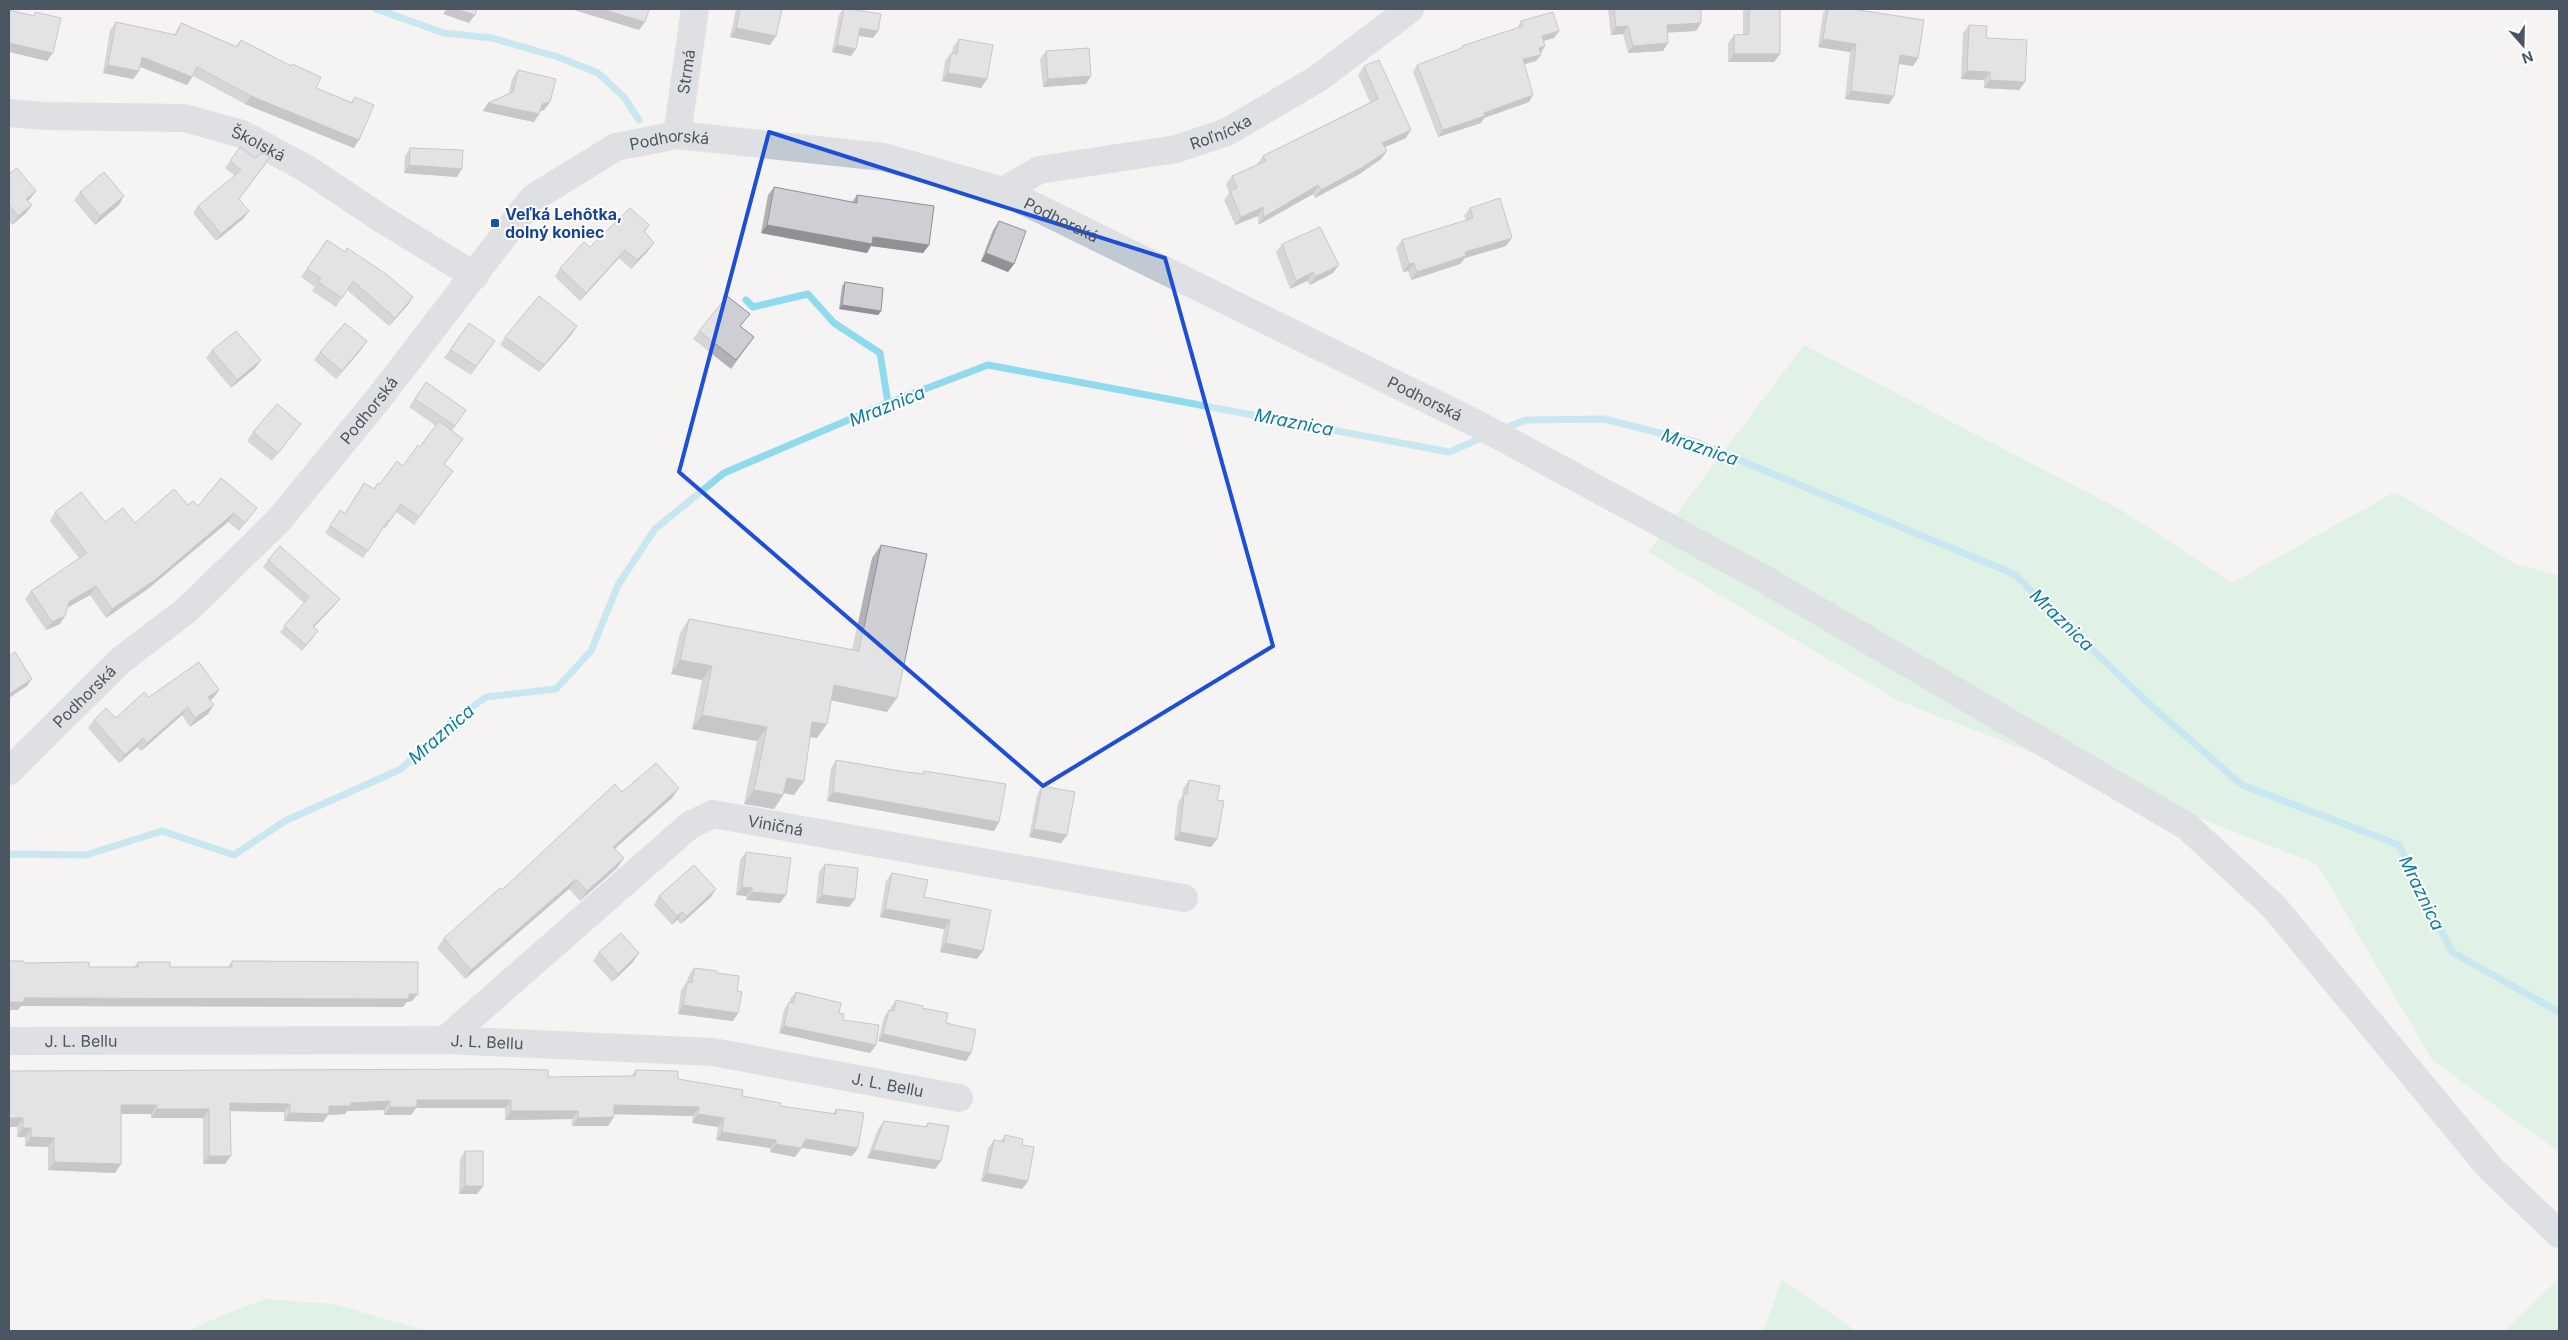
<svg xmlns="http://www.w3.org/2000/svg" width="2568" height="1340" font-family="Inter,sans-serif">
<style>
.green{fill:#c3f1d5}
.lines{fill:none;stroke-linecap:round;stroke-linejoin:round}
.stream{stroke:#90daee;stroke-width:7}
.minor{stroke:#c1cad2;stroke-width:28}
.tertiary{stroke:#c1cad2;stroke-width:28}
.wall{fill:#b0b2b7}
.shaded-wall{fill:#909195}
.building{fill:#cdcfd5;stroke:#909195}
.marked{fill:none;stroke:#1d4ed8;stroke-width:4;stroke-linejoin:round}
.transit-dot{fill:#1a4fb4;stroke:#fff;stroke-width:2}
.labels{text-anchor:middle;dominant-baseline:central;stroke-width:4;stroke-linejoin:round;paint-order:stroke}
.street-label{font-size:16px;fill:#4a5661;stroke:#fff}
.transit-label{font-size:16px;font-weight:bold;fill:#164399;stroke:#fff;text-anchor:start}
.water-label{font-size:18px;font-style:italic;fill:#0c7c9b;stroke:#fff}
</style>
<rect width="100%" height="100%" fill="#f5f3f3"/>
<path class="green" d="M1804,345L2121,510L2232,583L2395,492L2515,564L2559,576V1152L2432,1060L2317,864L1897,700L1648,552Z
M2559,1278V1331H2505Z
M1782,1280L1856,1331H1763Z
M265,1299L334,1304L427,1331H190L206,1322Z"/>
<g class="lines">
<path class="stream" d="M376,9L444,33L492,38L558,57L598,73L624,97L639,120
M746,300L753,307L808,294L834,323L880,353L888,403
M1503,429L1526,420L1604,419L1696,442L2014,574L2148,703L2242,785L2399,845L2452,952L2559,1012
M9,854L86,855L162,831L234,855L285,821L401,769L451,722L486,697L556,689L591,651L618,585L655,529L724,473L888,403L988,365L1449,452L1486,436"/>
<g class="minor">
<path id="s1" d="M9,113L44,116L184,118L242,134L307,169L382,219L475,276"/>
<path id="s2" d="M677,135L695,9"/>
<path id="s3" d="M1003,191L1039,170L1176,149L1227,132L1317,79L1410,9"/>
<path id="s4" d="M445,1040L690,825L713,814L1184,898"/>
<path id="s5" d="M9,1041L445,1040L713,1052L959,1098"/>
</g>
<path class="tertiary" id="s6" d="M9,771L121,660L188,609L279,520L379,398L533,198L616,147L677,135L883,157L1003,191L1477,424L1764,579L2188,827L2274,907L2490,1168L2559,1234"/>
</g>
<path class="wall" d="M736,9H782L770,45L730,37Z
M843,9H850L878,31L873,38L859,36L851,56L832,52L839,15Z
M1608,9H1701L1696,31L1668,32L1663,51L1628,53L1623,34L1611,35Z
M1743,9H1780V54L1774,62H1728V43L1734,35H1743Z
M1826,9H1852L1918,58L1913,66L1898,64L1889,104L1845,99L1850,52L1818,47L1823,13Z
M1521,21L1559,31L1554,38L1544,41L1541,53L1536,61L1525,64L1529,102L1484,118L1481,123L1438,137L1413,72L1417,65L1460,49L1462,46L1517,28Z
M116,22L174,35L181,23L236,46L241,40L316,88L351,102L355,97L354,148L245,104L193,76L187,85L140,67L139,71L133,79L103,73L110,30Z
M1969,25L1986,38L2019,90L1984,88V80L1961,79L1963,33Z
M959,39L987,79L981,88L942,81L945,61L951,53H952L953,47Z
M1046,51L1091,76L1086,84L1043,87L1040,59Z
M1364,66L1406,138L1385,147L1381,159L1358,175L1315,198L1313,194L1258,225V216L1235,225L1224,200L1229,193L1226,184L1232,176L1257,165V164L1263,156L1370,102L1358,75Z
M518,70L550,102L544,110L540,111L539,114L534,122L483,111L488,103L509,94L512,79Z
M240,147L255,158L266,164L239,199L244,218L216,241L193,213L198,206L235,176L225,168Z
M410,148L457,177L404,173L405,156Z
M9,174L36,191L28,201L32,205L26,213L12,225L9,221Z
M774,187L852,202L857,195L929,245L923,253L871,246L867,253L761,233L768,195Z
M80,192L119,205L95,225L74,200Z
M1470,208L1506,246L1465,258L1460,264L1411,280L1408,271L1403,272L1396,248L1402,240L1466,220L1464,216Z
M999,221L1014,264L1008,272L981,261L993,230Z
M649,225L645,232L648,251L631,269L619,258L580,301L555,277L560,268L590,247Z
M327,240L344,252L347,248L413,297L407,306L389,326L347,290L336,307L312,291L315,287L301,277Z
M1282,244L1333,273L1310,285L1307,281L1290,289L1276,252Z
M845,282L881,311L878,315L839,309L842,286Z
M469,323L495,341L471,375L444,358Z
M741,327L754,337L731,369L693,339L699,331Z
M572,334L539,372L500,345L505,337Z
M212,350L261,360L255,368L231,388L206,358Z
M361,350L336,379L314,360L320,352Z
M426,382L466,410L452,431L463,439L444,464L453,471L414,525L396,512L385,529L383,527L363,558L325,533L340,510L345,513L364,483L374,489L380,484L403,466L420,447L436,426L409,407Z
M253,432H295L272,461L247,441Z
M188,505L198,506L257,508L239,531L228,522L149,588L106,618L90,595L67,608L60,624L46,630L25,599L31,591L79,558L50,521L55,512L105,522L135,523Z
M881,545L887,712L831,700L817,738L810,737L804,781L794,795L784,793L783,795L774,809L744,804L757,741L692,729L702,680L671,674L680,633L689,619L852,650L872,558Z
M268,560L335,605L314,627V637L302,651L280,632L304,603L263,567Z
M219,690L213,698L210,700L208,714L190,727L182,715L141,751L137,747L119,763L88,728L94,720L116,718L149,697Z
M836,760L906,772L922,774L924,771L999,822L994,831L827,801L831,768Z
M1189,780L1217,800V839L1211,847L1174,840L1178,802L1182,797L1183,789Z
M1042,786L1067,835L1061,843L1029,837L1037,795Z
M622,792L672,798L615,849L617,868L580,901L569,889L465,979L437,948L444,938L502,890Z
M746,852L780,903L746,900V896L736,895L740,860Z
M825,864L849,907L816,903L819,872Z
M892,873L924,897L991,910L977,959L940,952L944,929L880,917L886,881Z
M659,896L711,897L681,924L677,920L672,925L654,905Z
M599,952L633,962L612,982L593,961Z
M232,961L412,1001L407,1002L403,1007L21,1006L18,1010L24,963L89,967H134L138,962L170,967H228Z
M694,968L717,973L737,991L738,1013L733,1021L678,1014L681,990L687,982L688,977Z
M796,992L839,1013L843,1020L876,1045L870,1053L779,1033L784,1010L789,1002L790,1003V999Z
M896,1000L922,1008L946,1023L966,1061L878,1041L884,1017L889,1010H890L891,1007Z
M636,1070L678,1079L780,1106L833,1114L836,1109L858,1148L852,1156L802,1148L795,1157L770,1152V1148L716,1140L718,1127L692,1123L693,1116L614,1114L608,1126H572V1119L505,1120V1108H416L411,1115H384V1110L347,1111L345,1114L328,1115L323,1122L284,1121V1112L230,1111L225,1164H203V1118H151V1114H121L115,1173L48,1170V1147L25,1146V1137H17V1127H9V1071L548,1077L631,1076Z
M884,1121L925,1127L928,1123L941,1161L935,1169L867,1158L878,1129Z
M1005,1135L1028,1181L1022,1189L981,1181L988,1148L994,1140L1001,1141Z
M465,1151L483,1186L477,1194H459L460,1159Z"/>
<path class="shaded-wall" d="M447,9H456L475,15L469,23L443,14Z
M574,9H602L645,22L639,30L574,10Z
M1701,23L1696,31L1662,33L1667,25Z
M1628,26L1623,34L1611,35L1616,27Z
M736,28L776,36L770,45L730,37Z
M860,28L878,31L873,38L855,35Z
M1559,31L1554,38L1538,42L1542,36Z
M1823,39L1856,44L1850,52L1818,47Z
M9,43L53,53L47,61L9,52Z
M1668,43L1663,51L1628,53L1633,46Z
M837,45L856,49L851,56L832,52Z
M1545,46L1541,53L1534,55L1539,48Z
M1734,54H1780L1774,62H1728Z
M1541,55L1536,61L1518,66L1523,59Z
M1900,55L1918,58L1913,66L1894,63Z
M142,57L192,77L187,85L136,65Z
M108,65L139,71L133,79L103,73Z
M1967,71L1990,72L1984,80L1961,79Z
M948,73L987,79L981,88L942,81Z
M1091,76L1086,84L1043,87L1048,79Z
M1990,80L2025,82L2019,90L1984,88Z
M1851,91L1894,96L1889,104L1845,99Z
M1533,95L1529,102L1484,118L1481,123L1438,137L1443,130L1484,113Z
M251,96L359,140L354,148L245,104Z
M550,102L544,110L536,113L542,104Z
M488,103L539,114L534,122L483,111Z
M1411,130L1406,138L1376,151L1382,143Z
M1387,151L1381,159L1358,175L1315,198L1321,190Z
M409,165L462,169L457,177L404,173Z
M1318,185L1313,194L1258,225L1264,217Z
M36,191L30,199L20,207L26,199Z
M124,196L119,205L95,225L100,216Z
M32,205L26,213L12,225L18,216Z
M1263,207L1258,216L1235,225L1241,217Z
M249,211L244,218L216,241L221,234Z
M767,225L873,237L929,245L923,253L871,246L867,253L761,233Z
M1512,238L1506,246L1465,258L1460,264L1411,280L1417,272L1465,252Z
M654,243L648,251L631,269L637,260Z
M625,250L619,258L580,301L586,293Z
M986,253L1014,264L1008,272L981,261Z
M1414,263L1408,271L1403,272L1409,264Z
M1339,265L1333,273L1310,285L1315,277Z
M1313,272L1307,281L1290,289L1296,281Z
M413,297L407,306L389,326L395,318Z
M842,305L881,311L878,315L839,309Z
M577,326L572,334L539,372L544,365Z
M367,341L361,350L336,379L342,371Z
M261,360L255,368L231,388L237,380Z
M234,513L228,522L149,588L106,618L112,609Z
M96,586L90,595L63,610L69,602Z
M340,599L335,605L309,632L313,626Z
M65,616L60,624L46,630L52,622Z
M680,660L712,666L702,680L671,674Z
M32,679L27,686L9,698V694Z
M834,685L897,698L887,712L825,699Z
M219,690L213,698L202,706L208,697Z
M214,705L208,714L190,727L195,718Z
M188,707L182,715L141,751L147,743Z
M702,715L767,727L757,741L692,729Z
M812,722L827,724L817,738L802,736Z
M143,738L137,747L119,763L125,755Z
M787,778L804,781L794,795L777,792Z
M679,788L672,798L606,856L613,847Z
M754,790L783,795L774,809L744,804Z
M833,792L999,822L994,831L827,801Z
M1034,829L1067,835L1061,843L1029,837Z
M1180,832L1217,839L1211,847L1174,840Z
M624,858L617,868L580,901L587,891Z
M576,879L569,889L465,979L471,970Z
M742,887L752,888L746,896L736,895Z
M716,889L711,897L681,924L687,916Z
M752,892L786,895L780,903L746,900Z
M822,895L855,899L849,907L816,903Z
M885,909L950,920L944,929L880,917Z
M682,912L677,920L672,925L677,916Z
M946,943L983,951L977,959L940,952Z
M639,953L633,962L612,982L618,974Z
M409,994H418L412,1001L407,1002L403,1007L21,1006L18,1010H9V1002L24,998Z
M683,1005L738,1013L733,1021L678,1014Z
M784,1026L876,1045L870,1053L779,1033Z
M883,1034L971,1053L966,1061L878,1041Z
M417,1100H511L505,1108H416L411,1115H384L390,1107Z
M390,1101L384,1110L347,1111L345,1114L328,1115L323,1122L284,1121L290,1113L351,1103Z
M230,1103L290,1104L284,1112L224,1111Z
M121,1105H157L151,1114H115Z
M614,1105L699,1107L693,1116L608,1114Z
M157,1109H209L203,1118H151Z
M511,1111H578L572,1119L505,1120Z
M698,1114L724,1118L718,1127L692,1123Z
M614,1117L608,1126H572L578,1118Z
M9,1118H23L17,1127H9Z
M23,1128H31L25,1137H17Z
M722,1132L776,1140L770,1148L716,1140Z
M31,1137L54,1138L48,1147L25,1146Z
M806,1139L858,1148L852,1156L800,1147Z
M776,1144L801,1148L795,1157L770,1152Z
M873,1150L941,1161L935,1169L867,1158Z
M209,1156H231L225,1164H203Z
M54,1162L121,1164L115,1173L48,1170Z
M987,1173L1028,1181L1022,1189L981,1181Z
M465,1186H483L477,1194H459Z"/>
<path class="building" d="M456,9H477L475,15Z
M602,9H649L645,22Z
M740,9H782L776,36L736,28Z
M844,9H850L881,14L878,31L860,28L856,49L837,45Z
M1614,9H1701V23L1667,25L1668,43L1633,46L1628,26L1616,27Z
M1749,9H1780V54H1734V35L1749,34Z
M1828,9H1852L1924,20L1918,58L1900,55L1894,96L1851,91L1856,44L1823,39Z
M9,10L34,16L35,12L61,18L53,53L9,43Z
M1553,12L1559,31L1542,36L1545,46L1539,48L1541,55L1523,59L1533,95L1484,113L1485,116L1443,130L1417,65L1462,48V46L1523,26L1521,21Z
M116,22L176,35L181,23L237,47L241,40L291,66L292,64L321,77L316,88L352,103L355,97L374,105L359,140L251,96L197,67L192,77L142,57L139,71L108,65Z
M1969,25L1987,26L1986,38L2027,40L2025,82L1990,80V72L1967,71Z
M959,39L993,45L987,79L948,73L951,53L957,54Z
M1089,48L1091,76L1048,79L1046,51Z
M1379,60L1411,130L1382,143L1387,151L1363,167L1321,190L1318,185L1264,217L1263,207L1241,217L1230,191L1237,188L1232,176L1266,161L1263,156L1378,99L1364,66Z
M518,70L556,79L550,102L542,104L539,114L488,103L513,92Z
M240,147L255,158L262,153L270,157L239,199L249,211L221,234L198,206L241,170L230,161Z
M410,148L463,150L462,169L409,165Z
M17,168L36,191L26,199L32,205L18,216L9,205V174Z
M104,172L124,196L100,216L80,192Z
M774,187L857,203V195L934,206L929,245L873,237L872,244L767,225Z
M1500,198L1512,238L1465,252L1466,256L1417,272L1414,263L1409,264L1402,240L1473,218L1470,208Z
M630,208L649,225L644,231L654,243L637,260L625,250L586,293L560,268L584,242L590,247Z
M999,221L1026,231L1014,264L986,253Z
M1320,227L1339,265L1315,277L1313,272L1296,281L1282,244Z
M327,240L345,252L347,248L386,274L413,297L395,318L353,281L342,298L318,282L321,278L307,269Z
M845,282L883,288L881,311L842,305Z
M539,296L577,326L544,365L505,337Z
M727,296L750,314L740,326L754,337L736,360L699,331Z
M345,323L367,341L342,371L320,352Z
M469,323L495,341L476,366L450,350Z
M236,331L261,360L237,380L212,350Z
M426,382L466,410L455,426L415,399Z
M277,404L301,424L278,453L253,432Z
M439,421L463,439L444,464L453,471L419,517L401,504L390,521L388,520L368,551L330,526L340,510L345,514L364,483L374,489L378,483L380,484L397,461L403,466L418,445L420,447Z
M221,478L257,508L245,523L234,513L155,580L112,609L96,586L69,602L65,616L52,622L31,591L87,553L55,512L81,492L105,522L123,508L135,523L174,489L188,505L193,501L198,506Z
M881,545L927,554L897,698L834,685L827,724L812,722L804,781L787,778L783,795L754,790L767,727L702,715L712,666L680,660L689,619L859,651Z
M280,546L340,599L313,626L318,631L306,645L284,626L309,597L268,560Z
M15,652L32,679L9,694V656Z
M199,662L219,690L208,697L214,705L195,718L188,707L147,743L143,738L125,755L94,720L106,708L116,718L144,692L149,697Z
M836,760L906,772L923,774L924,771L1006,784L999,822L833,792Z
M656,763L679,788L613,847L624,858L587,891L576,879L471,970L444,938L500,888L502,890L615,784L622,792Z
M1189,780L1220,786L1217,800L1224,801L1217,839L1180,832L1184,794H1187Z
M1042,786L1075,792L1067,835L1034,829Z
M746,852L791,858L786,895L752,892V888L742,887Z
M825,864L858,868L855,899L822,895Z
M694,865L716,889L687,916L682,912L677,916L659,896Z
M892,873L928,880L924,897L991,910L983,951L946,943L950,920L885,909Z
M621,933L639,953L618,974L599,952Z
M9,961H24V963L89,962V967H138V962H170V967H232V961L418,962V994H409V999L24,998V1002H9Z
M694,968L717,971V973L739,976L737,991L742,992L738,1013L683,1005L687,982L692,983Z
M796,992L841,1003L839,1013L844,1014L843,1020L879,1025L876,1045L784,1026L789,1002L794,1003Z
M896,1000L923,1006L922,1008L948,1013L946,1023L976,1030L971,1053L883,1034L889,1010L894,1011Z
M500,1069L548,1070V1077L635,1076L636,1070L678,1071V1079L743,1090L742,1096L781,1103L780,1106L836,1114V1109L864,1113L858,1148L806,1139L801,1148L776,1144V1140L722,1132L724,1118L698,1114L699,1107L614,1105V1117L578,1118V1111H511V1100H417V1107H390V1101L351,1103V1106H329V1114L290,1113V1104L230,1103L231,1156H209V1109H157V1105H121V1164L54,1162V1138L31,1137V1128H23V1118H9V1071Z
M884,1121L927,1127L928,1123L949,1126L941,1161L873,1150Z
M1005,1135L1023,1139L1022,1145L1034,1147L1028,1181L987,1173L994,1140L1004,1142Z
M465,1151H483V1186H465Z"/>
<path d="M0 0H2568V1340H0ZM769,132L1165,258L1273,646L1043,786L679,472Z" fill="#f5f3f3" fill-opacity=".55" fill-rule="evenodd"/>
<path class="marked" d="M769,132L1165,258L1273,646L1043,786L679,472Z"/>
<rect class="transit-dot" x="490" y="218" width="10" height="10" rx="2.5"/>
<g class="labels">
<g class="street-label">
<text stroke="none"><textPath href="#s2" startOffset="64">Strmá</textPath></text>
<text stroke="none"><textPath href="#s3" startOffset="228">Roľnícka</textPath></text>
<text stroke="none"><textPath href="#s6" startOffset="931">Podhorská</textPath></text>
<text stroke="none"><textPath href="#s1" startOffset="254">Školská</textPath></text>
<text stroke="none"><textPath href="#s6" startOffset="1336">Podhorská</textPath></text>
<text stroke="none"><textPath href="#s6" startOffset="1741">Podhorská</textPath></text>
<text stroke="none"><textPath href="#s6" startOffset="511">Podhorská</textPath></text>
<text stroke="none"><textPath href="#s6" startOffset="106">Podhorská</textPath></text>
<text stroke="none"><textPath href="#s4" startOffset="415">Viničná</textPath></text>
<text stroke="none"><textPath href="#s5" startOffset="72">J. L. Bellu</textPath></text>
<text stroke="none"><textPath href="#s5" startOffset="478">J. L. Bellu</textPath></text>
<text stroke="none"><textPath href="#s5" startOffset="882">J. L. Bellu</textPath></text>
</g>
<g class="transit-label">
<text x="505" y="214">Veľká Lehôtka,<tspan x="505" dy="18">dolný koniec</tspan></text>
</g>
<g class="water-label">
<text transform="translate(887 406) rotate(-22)">Mraznica</text>
<text transform="translate(1294 422) rotate(11)">Mraznica</text>
<text transform="translate(1700 447) rotate(19)">Mraznica</text>
<text transform="translate(2062 620) rotate(44)">Mraznica</text>
<text transform="translate(441 734) rotate(-41)">Mraznica</text>
<text transform="translate(2422 893) rotate(64)">Mraznica</text>
</g>
</g>
<rect width="2568" height="1340" fill="none" stroke="#4a5661" stroke-width="20"/>
<g transform="translate(2523 45) rotate(160)" stroke="#ffffff" stroke-width="4" paint-order="stroke">
<path d="M0-4L9 19L0 12L-9 19Z" fill="#4a5661"/>
<text y="-8" font-size="14" font-weight="bold" text-anchor="middle" fill="#4a5661">N</text>
</g>
</svg>
